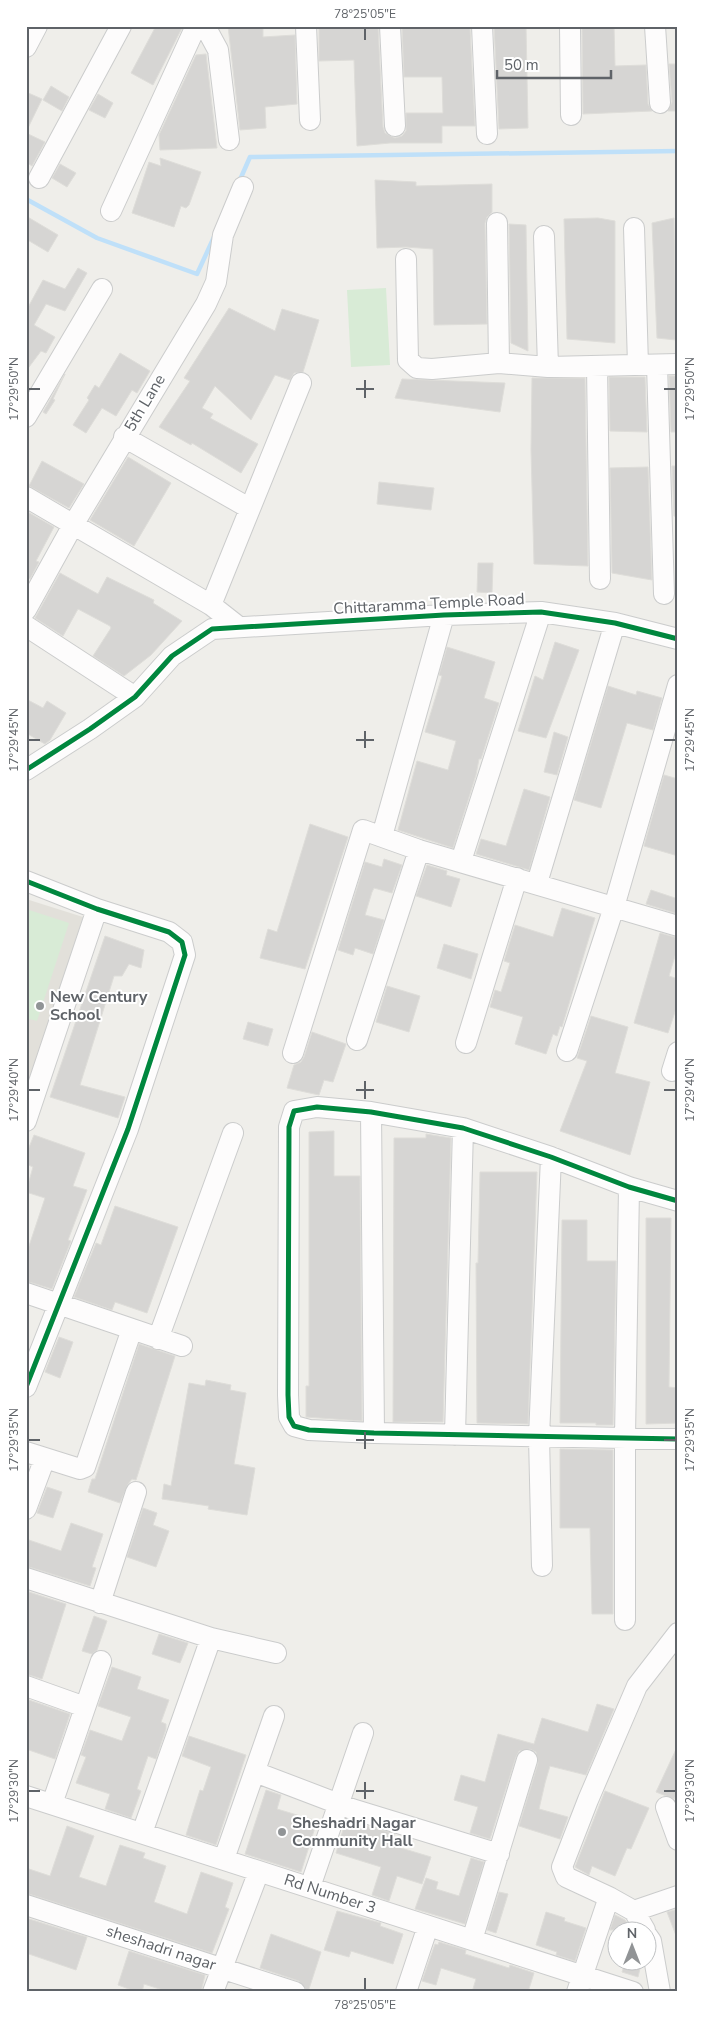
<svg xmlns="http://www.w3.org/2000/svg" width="704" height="2018" font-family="'Nunito Sans',sans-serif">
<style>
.education{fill:#e2e0da}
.green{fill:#d8ebd6}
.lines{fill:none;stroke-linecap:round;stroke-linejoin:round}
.stream{stroke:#bfe0f9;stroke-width:4.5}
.building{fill:#d6d5d3;stroke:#deddd9}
.minor-casing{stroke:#cbcccc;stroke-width:22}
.minor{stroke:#fdfcfc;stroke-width:20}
.cycleway-casing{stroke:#fff;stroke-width:8}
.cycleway{stroke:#00873e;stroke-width:5}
.ticks{fill:none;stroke:#5f6368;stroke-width:2}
.poi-dot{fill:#919496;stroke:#fff;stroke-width:2}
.labels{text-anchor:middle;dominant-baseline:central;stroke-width:4;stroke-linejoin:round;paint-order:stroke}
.street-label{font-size:16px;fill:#5f6368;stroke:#fff}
.poi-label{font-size:16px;font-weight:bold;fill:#5f6368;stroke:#fff;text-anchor:start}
.neatline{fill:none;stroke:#5f6368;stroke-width:2}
.ticks-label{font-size:12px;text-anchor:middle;fill:#5f6368}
</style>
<rect width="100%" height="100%" fill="#efeeea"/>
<path class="education" d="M26,899L83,917L26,1094Z"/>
<path class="green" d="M386,288L390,365L351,367L347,290Z
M26,909L69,923L37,1021L26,1018Z"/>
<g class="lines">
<path class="stream" d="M239,182L250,157L678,151
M26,199L97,238L197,274L214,237"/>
</g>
<path class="building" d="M156,26H183L153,85L131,73Z
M228,26H263V37L295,35L297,104L265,107L266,128L240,130Z
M319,26H378L383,127L385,133L395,138L402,136L406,131V113H443L442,77H404L402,26L470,28L475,126H442V143H390L357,146L354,60L319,61Z
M494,26H526L528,128L499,129Z
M582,26H614L615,66L646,65L648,104L652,111L583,114Z
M206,54L217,148L160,150L159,135L196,55Z
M669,64H678V111H668L672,102Z
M51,86L69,97L62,111L43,100Z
M26,92L42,99L26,132Z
M98,94L113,103L105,118L89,110Z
M26,133L45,142L32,166L26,162Z
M160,158L201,172L189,205L186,208L181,206L174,227L132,213L149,162L161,166Z
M60,164L76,173L67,187L52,178Z
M375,180L416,182V186L492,184V212L487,217L485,223L487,324L434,325L433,249L406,247L377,248Z
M26,216L58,235L48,252L26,239Z
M598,218L615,221V343L567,339L564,219Z
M674,218L676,340L657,338L652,223Z
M509,224L526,225L528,351L511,343Z
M78,268L87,273L65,311L46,304L34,325L55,337L46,353L41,351L26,371V311L43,280L65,289Z
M229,308L275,331L282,309L319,320L303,372L294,373L290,380L275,375L251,420L215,386L202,408L213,414L210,418L258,444L241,473L192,443L191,445L159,427L190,381L184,378Z
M120,353L150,371L137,393L132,390L116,416L102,408L86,433L73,425L89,400L87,398L95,385L99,388Z
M65,374L53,399L55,400L46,414L43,412Z
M669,376H678V432H671Z
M609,377H645L647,432L610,431Z
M532,378H585L588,566L534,564L531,450Z
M402,379L505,383L500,412L395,398Z
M128,457L171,483L134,546L90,520Z
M42,461L84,484L69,508L29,486Z
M672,466H678V517L674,516Z
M648,467L652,580L612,573L610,468Z
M379,482L434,488L431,510L377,504Z
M26,511L54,527L36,561L39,562L30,579L27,577L26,580Z
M478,563H493L492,593L477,592Z
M60,573L98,594L107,577L154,600L153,603L182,621L151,655L124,676L93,656L111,628L110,626L78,609L63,636L35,618Z
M555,642L579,650L546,738L518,731L535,676L543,680Z
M447,647L495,662L484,698L499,703L481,759H479L476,775L453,848L398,830L417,761L448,770L456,741L425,732L442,676L439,675Z
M608,686L636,695L637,691L662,698L653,730L627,723L601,808L574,800Z
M26,699L43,708L47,701L66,713L50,740L45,744L26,733Z
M554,732L568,737L557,775L544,772Z
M664,775L678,779V856L644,846Z
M524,789L550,797L529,870L476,854L481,839L506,846Z
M310,824L348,837L305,969L260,958L268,929L277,932Z
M384,859L402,865L392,893L374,888L372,892L365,915L384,920L373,954L355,948L353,955L338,950L365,862L382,867Z
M427,865L447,871L446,875L460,879L451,907L416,896Z
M651,890L678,899V914L646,904Z
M562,908L595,918L562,1027L560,1026L557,1036L553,1034L546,1054L515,1044L523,1017L490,1007L495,990L501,992L510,963L504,961L515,925L553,937Z
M660,933L678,938V946L669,976L678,979V1003L668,1033L634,1023Z
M105,936L144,950L141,968L129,964L122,976H114L80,1085L125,1097L118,1118L50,1097Z
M444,944L478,954L471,979L437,968Z
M387,986L420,996L409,1032L376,1022Z
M591,1016L628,1027L615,1073L650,1082L630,1155L560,1131L587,1061L577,1058Z
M248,1022L273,1029L268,1046L243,1039Z
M312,1032L346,1044L333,1082L324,1080L319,1095L287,1088L294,1065L301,1062L304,1057Z
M334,1131V1176H360L362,1421L306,1417V1386H309V1132Z
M426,1134L451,1138L443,1422H393L394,1138H426Z
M34,1135L85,1153L73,1186L87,1190L68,1240L71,1241L52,1289L26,1281V1255L45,1198L26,1192L33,1167L26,1164V1155Z
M480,1172H537L528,1424L477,1423L476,1263H478Z
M115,1206L178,1227L147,1313L115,1302L112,1310L74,1297L96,1243L101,1245Z
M646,1218H671L669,1387L678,1388V1423L646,1424Z
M562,1220H587V1261H616L613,1425H596V1423H560Z
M59,1337L73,1342L60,1378L45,1372Z
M139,1344L175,1356L136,1480L132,1479L128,1484L120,1503L88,1492L92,1479H95Z
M206,1380L231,1385L230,1390L246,1393L234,1464L255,1468L247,1515L208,1509L209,1506L162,1499L164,1484L171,1486L189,1383L205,1386Z
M560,1449L613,1450V1614H592L590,1528H560Z
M47,1487L62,1492L53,1518L37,1513Z
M143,1508L157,1513L153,1525L169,1531L156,1567L127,1557Z
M71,1523L103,1534L92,1567L96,1568L90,1586L26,1566V1539L61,1551Z
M26,1591L66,1604L42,1679L26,1674Z
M94,1616L107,1621L97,1650L92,1654L82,1651Z
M159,1634L188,1643L180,1663L152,1654Z
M112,1667L141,1677L137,1689L169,1700L161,1722L166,1724V1729L156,1759L148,1756L137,1789L141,1791L131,1818L105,1809L110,1794L76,1783L86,1757L81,1755L90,1730L122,1741L131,1717L98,1706Z
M26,1699L70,1714L55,1759L26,1749Z
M597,1704L614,1709L586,1775L550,1766L545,1783L539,1809L568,1817L560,1839L519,1826L538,1763L536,1752L530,1749L519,1751L516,1757L490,1839L470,1833L478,1807L454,1800L461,1775L485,1782L498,1734L534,1744L542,1718L588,1732Z
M189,1736L246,1755L216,1845L186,1835L200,1790L203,1791L211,1767L182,1756Z
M678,1745V1791L674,1799L656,1792Z
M266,1790L281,1795L277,1809L317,1821L301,1872L245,1854Z
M605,1791L649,1808L631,1849L627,1848L615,1876L592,1866L589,1875L575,1867Z
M346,1820L395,1834L391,1845L431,1857L422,1884L397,1876L389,1901L372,1895L381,1867L336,1853Z
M67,1826L94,1836L79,1877L106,1886L120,1845L145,1853L143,1858L166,1866L154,1902L187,1914L201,1872L233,1883L225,1907L229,1909L212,1953L26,1893V1868L50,1876Z
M471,1858L484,1862L465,1924L415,1909L426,1878L438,1882L436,1889L459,1896Z
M499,1892L508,1894L496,1933L487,1930Z
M678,1909V1938H677L667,1912Z
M337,1911L381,1923L380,1926L403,1934L393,1964L351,1951L349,1957L324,1950Z
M546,1912L565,1918L564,1921L586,1928L575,1961L556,1955L557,1952L536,1945Z
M615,1915L625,1920L632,1930H610Z
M26,1918L87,1937L76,1970L26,1953Z
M271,1934L321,1952L308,1992L299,1981L260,1968Z
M439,1942L466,1950L465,1954L509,1968L510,1965L534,1973L528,1992H472L476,1979L441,1968L436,1985L422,1981L435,1944L438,1945Z
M129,1951L205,1975L201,1992H169L144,1984L142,1992H137L118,1985Z
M626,1960H642L638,1977L622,1972Z"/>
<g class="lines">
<defs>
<path id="minor" d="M205,26L218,50L229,140
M306,26L310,120
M390,26L395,126
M482,26L487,134
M570,26L571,115
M655,26L660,103
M26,47L37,26
M39,178L121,26
M111,211L196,26
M497,223L499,363
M634,228L638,365
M544,236L548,367
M406,259L408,360L417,368L432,369L499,363L548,367L678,364
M657,365L664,594
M597,366L600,579
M26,417L102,289
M124,437L249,508
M26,497L211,605L239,627
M211,605L301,383
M26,610L73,525L206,304L216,282L223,235L243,187
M26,626L135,697
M26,770L90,729L135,697L172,656L212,629L444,615L541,612L615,623L678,639
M382,836L444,615
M461,861L541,612
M26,881L97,909L169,932L182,942L185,955L128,1129L26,1387
M537,883L615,623
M357,1040L419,850
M466,1043L517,878
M567,1051L614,907L678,685
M293,1053L363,830L419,850L678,926
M672,1071L678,1052
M371,1112L374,1433
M26,1121L97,909
M678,1201L629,1187L551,1157L463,1128L371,1112L317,1107L294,1111L289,1127L288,1395L289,1417L294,1426L309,1430L374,1433L678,1439
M26,1293L182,1346
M158,1339L233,1133
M455,1435L463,1128
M26,1452L80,1469L85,1467L132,1329
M26,1509L45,1458
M542,1566L539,1437L551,1157
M26,1578L211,1638L276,1653
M100,1603L136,1492
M625,1620V1438L629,1187
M26,1686L85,1707
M255,1772L352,1809L499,1854
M26,1796L633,1992
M52,1804L101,1661
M666,1807L678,1840
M142,1833L211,1638
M224,1859L274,1716
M310,1887L363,1733
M26,1905L295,1992
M634,1911L678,1896
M645,1930L634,1911L609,1897L566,1877L562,1867L588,1800L637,1686L678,1633
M646,1934L651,1941L660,1992
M472,1940L527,1760
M213,1992L259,1871
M406,1992L428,1926
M577,1992L609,1897"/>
</defs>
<use href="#minor" class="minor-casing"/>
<use href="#minor" class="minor"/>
<defs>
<path id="cycleway" d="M26,770L90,729L135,697L172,656L212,629L444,615L541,612L615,623L678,639
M26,881L97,909L169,932L182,942L185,955L128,1129L26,1387
M678,1201L629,1187L551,1157L463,1128L371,1112L317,1107L294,1111L289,1127L288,1395L289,1417L294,1426L309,1430L374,1433L678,1439"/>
</defs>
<use href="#cycleway" class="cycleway-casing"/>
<use href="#cycleway" class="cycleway"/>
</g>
<path class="ticks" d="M365,28V40M365,380V398M28,389H40M356,389H374M664,389H676M365,731V748M28,740H40M356,740H374M664,740H676M365,1081V1099M28,1090H40M356,1090H374M664,1090H676M365,1432V1449M28,1440H40M356,1440H374M664,1440H676M365,1782V1799M28,1791H40M356,1791H374M664,1791H676M365,1978V1990"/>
<g class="poi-dot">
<circle cx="40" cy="1006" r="5"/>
<circle cx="282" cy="1832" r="5"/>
</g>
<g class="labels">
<g class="street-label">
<text transform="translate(145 403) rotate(-59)">5th Lane</text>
<text transform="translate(429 604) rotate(-3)">Chittaramma Temple Road</text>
<text transform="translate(330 1894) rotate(18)">Rd Number 3</text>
<text transform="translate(161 1948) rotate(18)">sheshadri nagar</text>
</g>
<g class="poi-label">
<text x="50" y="997">New Century<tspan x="50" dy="18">School</tspan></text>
<text x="292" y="1823">Sheshadri Nagar<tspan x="292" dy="18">Community Hall</tspan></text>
</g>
</g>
<rect width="704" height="2018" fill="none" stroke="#ffffff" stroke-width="55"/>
<g transform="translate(632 1946)"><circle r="24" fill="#ffffff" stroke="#bfc1c3"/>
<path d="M0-4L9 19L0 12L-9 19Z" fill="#919496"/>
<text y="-8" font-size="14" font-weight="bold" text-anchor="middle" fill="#5f6368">N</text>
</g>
<path d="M497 70v8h114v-8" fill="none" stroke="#5f6368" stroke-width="2.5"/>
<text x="504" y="70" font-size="15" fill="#5f6368" stroke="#ffffff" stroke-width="4" paint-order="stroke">50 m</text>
<rect x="28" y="28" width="648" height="1962" class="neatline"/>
<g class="ticks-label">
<text x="365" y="18">78°25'05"E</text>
<text transform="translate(14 389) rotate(-90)" y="4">17°29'50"N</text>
<text transform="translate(690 389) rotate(-90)" y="4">17°29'50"N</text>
<text transform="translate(14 740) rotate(-90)" y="4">17°29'45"N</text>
<text transform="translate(690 740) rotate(-90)" y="4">17°29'45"N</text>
<text transform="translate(14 1090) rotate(-90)" y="4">17°29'40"N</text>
<text transform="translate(690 1090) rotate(-90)" y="4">17°29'40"N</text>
<text transform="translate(14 1440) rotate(-90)" y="4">17°29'35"N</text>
<text transform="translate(690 1440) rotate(-90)" y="4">17°29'35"N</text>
<text transform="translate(14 1791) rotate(-90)" y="4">17°29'30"N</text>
<text transform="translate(690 1791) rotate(-90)" y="4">17°29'30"N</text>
<text x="365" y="2009">78°25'05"E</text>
</g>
</svg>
